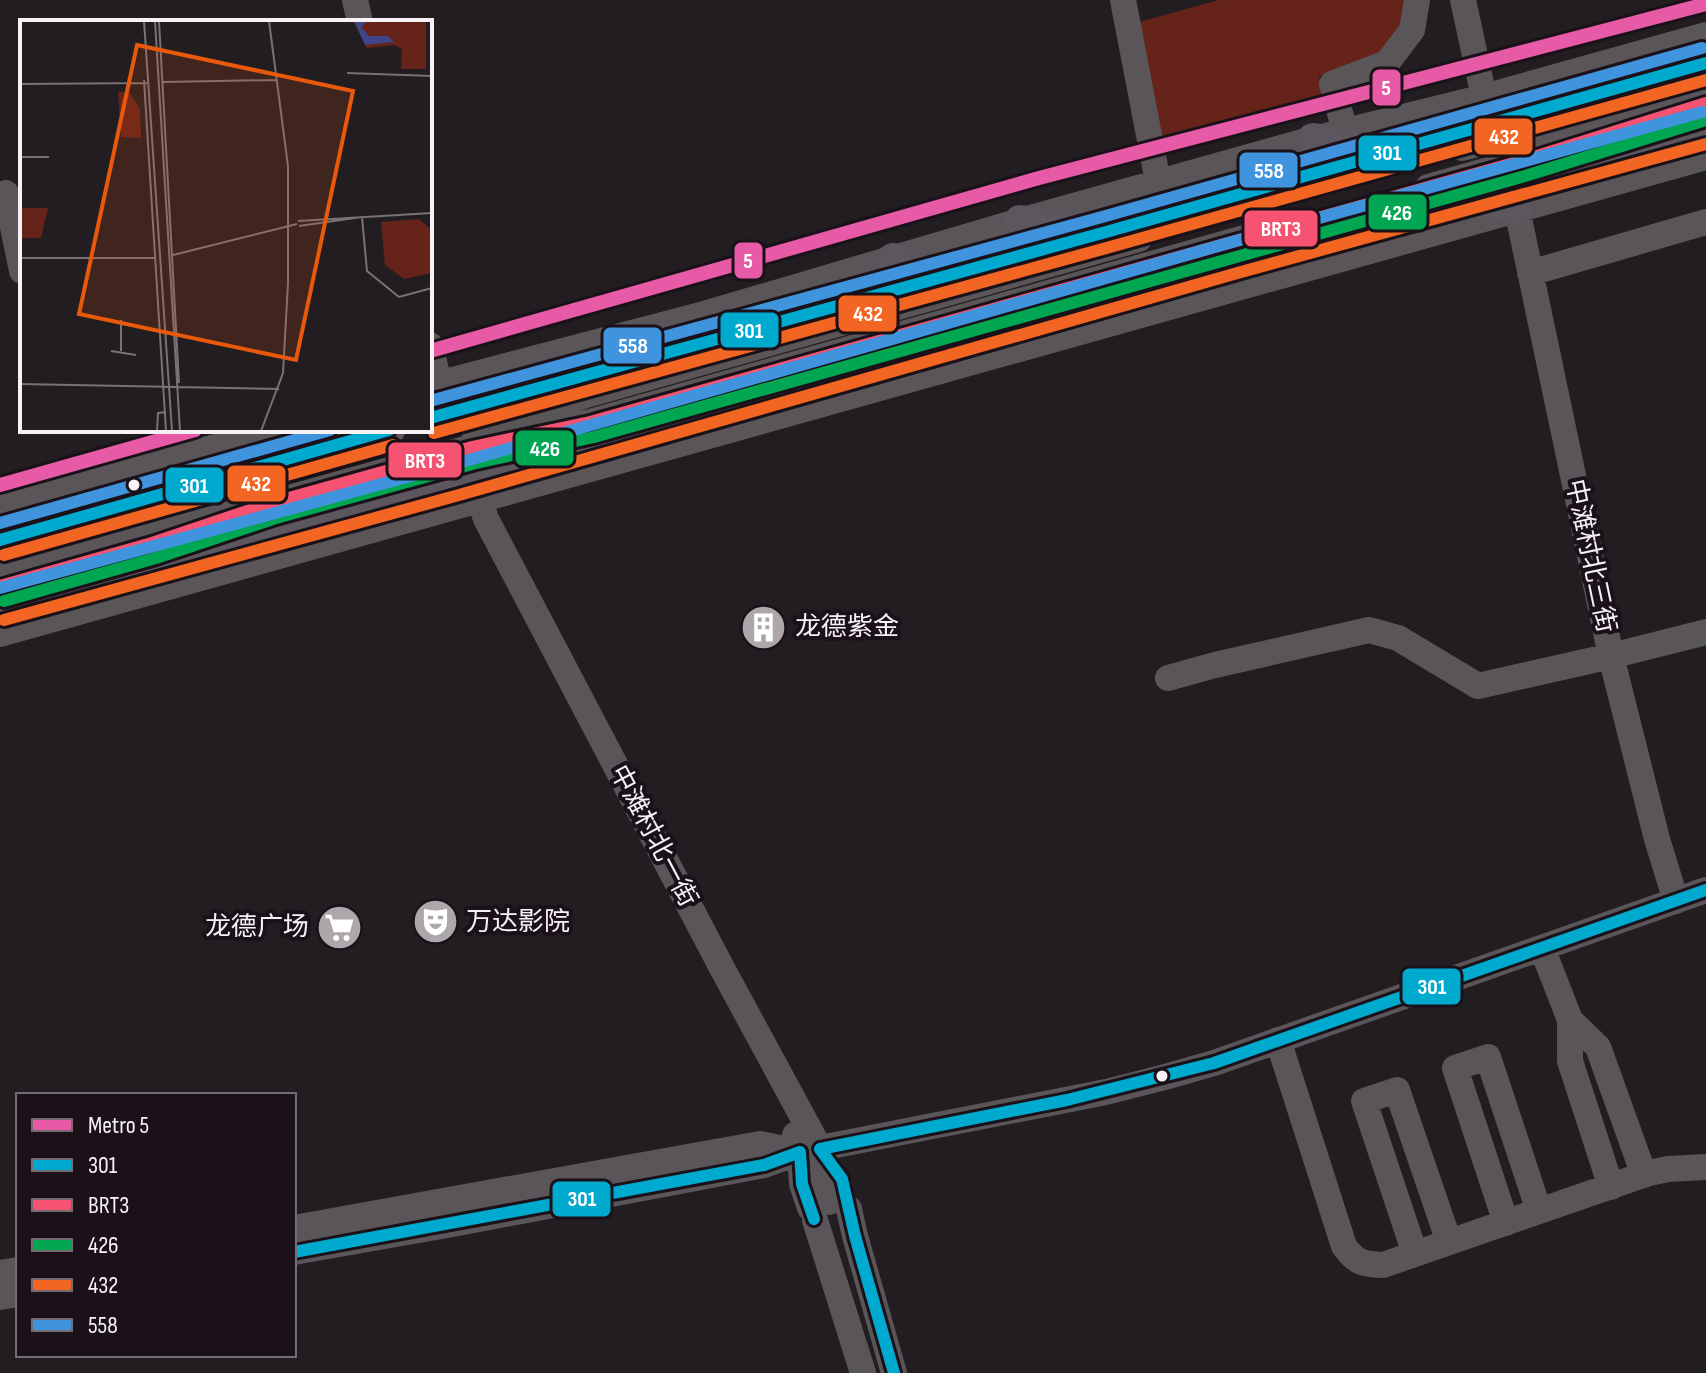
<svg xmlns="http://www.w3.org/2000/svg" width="1706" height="1373" font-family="'Sofia Sans Condensed','Noto Sans SC',sans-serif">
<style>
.green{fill:#662319}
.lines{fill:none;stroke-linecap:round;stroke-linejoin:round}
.minor{stroke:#595558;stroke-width:26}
.major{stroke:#5c565e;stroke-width:32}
.bus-1-casing{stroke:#1a1119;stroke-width:18}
.bus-2-casing{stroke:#1a1119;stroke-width:18}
.bus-3-casing{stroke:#1a1119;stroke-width:18}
.bus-4-casing{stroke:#1a1119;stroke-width:18}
.bus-5-casing{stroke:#1a1119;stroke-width:18}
.bus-1{stroke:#00a9ce;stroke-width:12}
.bus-2{stroke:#f65372;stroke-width:12}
.bus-3{stroke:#00a651;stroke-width:12}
.bus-4{stroke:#f26522;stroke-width:12}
.bus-5{stroke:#4094de;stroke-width:12}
.metro-1-casing{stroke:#1a1119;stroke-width:20}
.metro-1{stroke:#e75aa6;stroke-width:14}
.bus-dot{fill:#f8f1f6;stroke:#1a1119;stroke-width:3}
.labels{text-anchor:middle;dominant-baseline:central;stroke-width:8;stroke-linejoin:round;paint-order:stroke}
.street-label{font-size:26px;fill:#f8f1f6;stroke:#1a1119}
.poi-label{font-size:26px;fill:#f8f1f6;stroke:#1a1119;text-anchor:start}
.inset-road{fill:none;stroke:#787276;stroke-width:2}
.view{fill:#e8590c;fill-opacity:0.15;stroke:#e8590c;stroke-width:4}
.inset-edge{fill:none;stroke:#f8f1f6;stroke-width:4}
.line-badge{stroke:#1a1119;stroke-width:3}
.badge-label{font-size:22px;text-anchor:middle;font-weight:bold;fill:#fff}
</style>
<rect width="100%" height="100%" fill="#221d21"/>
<path class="green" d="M1219,0H1407L1410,14L1380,56L1319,76L1325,103L1150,149L1128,25Z"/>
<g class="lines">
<path class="minor" d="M355,0L360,22
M1123,0L1158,182
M1463,0L1484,97L1490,113
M1345,131L1332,84L1387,63L1412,30L1417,0
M1462,148L1596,115L1706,84
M1428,187L1521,161L1706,103
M6,193L22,271
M1517,209L1611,656L1657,839L1676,901
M1530,273L1706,222
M430,345L443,399
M430,386L704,314L1020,221L1313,139L1484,97L1706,35
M474,431L586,395L1139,239
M480,485V501L486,519L722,968L820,1149L829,1202
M0,508L275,430
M0,563L251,493
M0,586L152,543L271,503L472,447L590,422L1294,224
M0,634L1706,157
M1168,678L1215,665L1369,630L1398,638L1478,686L1611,656L1706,632
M1542,948L1570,1020V1061L1611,1187
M1570,1020L1598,1047L1644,1175
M1278,1040L1344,1246C1356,1263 1363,1264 1383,1265L1649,1173L1668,1169L1706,1167
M795,1135L800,1152L802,1184L810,1208
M849,1209L855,1236L894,1373
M815,1220L863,1373
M1506,1223L1455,1068L1488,1057L1539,1211
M294,1228L760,1144L800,1152
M294,1252L458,1223L764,1165L800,1152L1106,1092L1165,1077L1214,1063L1706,890
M1415,1254L1364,1101L1397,1090L1449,1242
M0,1273L18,1270
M0,1297L18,1294"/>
<path class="major" d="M1313,139L1378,153
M1461,194L1517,209
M1020,221L1091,230
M893,259L936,278
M430,418L1106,232L1706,63
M0,540L389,430
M0,605C151,561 303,522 455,480C872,363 1288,239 1706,127"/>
<defs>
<path id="bus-1" d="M430,418L1106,232L1706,63
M0,540L389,430
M294,1252L764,1165L800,1152L802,1184L814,1219
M894,1373L855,1236L842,1179L820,1149L1067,1100L1214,1063L1706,890"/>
<path id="bus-2" d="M0,586L152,543L271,503L472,447L590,422L1521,161L1706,103"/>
<path id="bus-3" d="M4,601L156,558L276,518L476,463L594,437L1525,176L1706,120"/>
<path id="bus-4" d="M434,433L1110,247L1706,80
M4,555L393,445
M4,620L459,495L1241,272L1706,144"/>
<path id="bus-5" d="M430,401L1102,217L1702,48
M0,523L330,430
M0,588L451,465L1232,242L1702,112"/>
</defs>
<use href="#bus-1" class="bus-1-casing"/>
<use href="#bus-2" class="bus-2-casing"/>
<use href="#bus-3" class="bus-3-casing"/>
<use href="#bus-4" class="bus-4-casing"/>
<use href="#bus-5" class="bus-5-casing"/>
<use href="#bus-1" class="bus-1"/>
<use href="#bus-2" class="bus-2"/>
<use href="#bus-3" class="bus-3"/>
<use href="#bus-4" class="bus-4"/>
<use href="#bus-5" class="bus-5"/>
<defs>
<path id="metro-1" d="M430,351L1039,178L1706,4
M0,485L195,430"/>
</defs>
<use href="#metro-1" class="metro-1-casing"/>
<use href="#metro-1" class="metro-1"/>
</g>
<defs>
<symbol id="building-disc" viewBox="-11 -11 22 22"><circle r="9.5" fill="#ada7ab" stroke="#1a1119"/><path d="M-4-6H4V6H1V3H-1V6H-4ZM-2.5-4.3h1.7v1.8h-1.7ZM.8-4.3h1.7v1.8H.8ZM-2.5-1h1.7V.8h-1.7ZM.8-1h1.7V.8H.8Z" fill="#fff"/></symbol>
<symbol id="theatre-disc" viewBox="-11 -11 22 22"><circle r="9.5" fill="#ada7ab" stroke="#1a1119"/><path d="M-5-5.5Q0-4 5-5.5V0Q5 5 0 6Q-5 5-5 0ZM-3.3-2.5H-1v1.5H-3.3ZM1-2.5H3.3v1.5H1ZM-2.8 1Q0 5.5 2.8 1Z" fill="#fff"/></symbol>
<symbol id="supermarket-disc" viewBox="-11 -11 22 22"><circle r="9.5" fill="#ada7ab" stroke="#1a1119"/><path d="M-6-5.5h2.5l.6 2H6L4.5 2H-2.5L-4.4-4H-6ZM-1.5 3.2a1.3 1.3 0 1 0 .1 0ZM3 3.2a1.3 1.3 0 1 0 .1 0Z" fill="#fff"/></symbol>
</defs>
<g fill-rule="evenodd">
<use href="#building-disc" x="738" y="602" width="51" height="51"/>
<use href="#theatre-disc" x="410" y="896" width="51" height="51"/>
<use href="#supermarket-disc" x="314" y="902" width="51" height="51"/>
</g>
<g class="bus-dot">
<circle cx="134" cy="485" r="7"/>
<circle cx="1162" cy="1076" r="7"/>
</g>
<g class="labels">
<g class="street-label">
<text transform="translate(1590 556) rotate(78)">中滩村北三街</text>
<text transform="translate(653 836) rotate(62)">中滩村北一街</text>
</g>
<g class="poi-label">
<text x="795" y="627">龙德紫金</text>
<text x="466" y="922">万达影院</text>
<text x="309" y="927" text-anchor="end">龙德广场</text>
</g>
</g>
<g transform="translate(20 20)">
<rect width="412" height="412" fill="#221d21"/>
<path d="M333,1H406V49H381L382,29L374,25L347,28ZM98,72H109L120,89L121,118L101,117ZM0,188H28L21,218H0ZM399,199L412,210V253L384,259L365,245L361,202Z" fill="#662319"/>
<path d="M334,1H347L341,7L349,16H368L374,22L345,25Z" fill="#3e4589"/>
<path class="inset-road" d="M124,1L152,411M135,1L160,411M139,1L159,363M327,53L412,56M124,60L146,411M143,62L257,60M0,64L128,63M0,137H29M342,197L347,251L379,277L412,268M278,201L412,193M279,206L342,197M153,235L277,204M0,238H136M101,300V331M91,331L116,335M0,364L259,369M137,411L138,393L146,392M241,411L263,353L268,263V146L249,1"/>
<path class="view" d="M117,25L333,71L276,340L59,294Z"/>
<rect width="412" height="412" class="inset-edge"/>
</g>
<g class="line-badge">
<rect x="1371" y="68" width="31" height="39" rx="8" fill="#e75aa6"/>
<rect x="1473" y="117" width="61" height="39" rx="8" fill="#f26522"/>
<rect x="1357" y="134" width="61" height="38" rx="8" fill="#00a9ce"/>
<rect x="1238" y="151" width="61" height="38" rx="8" fill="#4094de"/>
<rect x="1367" y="193" width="61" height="38" rx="8" fill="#00a651"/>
<rect x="1243" y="209" width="76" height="39" rx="8" fill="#f65372"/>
<rect x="733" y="241" width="31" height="39" rx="8" fill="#e75aa6"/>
<rect x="837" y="294" width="61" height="39" rx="8" fill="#f26522"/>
<rect x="719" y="311" width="61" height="38" rx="8" fill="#00a9ce"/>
<rect x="602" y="326" width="61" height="39" rx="8" fill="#4094de"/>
<rect x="514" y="429" width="61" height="38" rx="8" fill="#00a651"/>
<rect x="387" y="441" width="76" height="38" rx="8" fill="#f65372"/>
<rect x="226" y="464" width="61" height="39" rx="8" fill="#f26522"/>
<rect x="164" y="466" width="61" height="38" rx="8" fill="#00a9ce"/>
<rect x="1401" y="967" width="61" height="39" rx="8" fill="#00a9ce"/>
<rect x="551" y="1180" width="61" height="38" rx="8" fill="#00a9ce"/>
</g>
<g class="badge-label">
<text x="1386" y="95">5</text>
<text x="1504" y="144">432</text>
<text x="1387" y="160">301</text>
<text x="1269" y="178">558</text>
<text x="1397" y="220">426</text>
<text x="1281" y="236">BRT3</text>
<text x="748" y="268">5</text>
<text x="868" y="321">432</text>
<text x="749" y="338">301</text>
<text x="633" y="353">558</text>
<text x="545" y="456">426</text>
<text x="425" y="468">BRT3</text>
<text x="256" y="491">432</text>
<text x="194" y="493">301</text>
<text x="1432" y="994">301</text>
<text x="582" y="1206">301</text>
</g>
<rect x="16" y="1093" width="280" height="264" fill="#1a1119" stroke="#736b71" stroke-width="2"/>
<rect x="32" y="1119" width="40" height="12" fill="#e75aa6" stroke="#736b71" stroke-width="2"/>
<text x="88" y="1133" font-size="24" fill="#f8f1f6">Metro 5</text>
<rect x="32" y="1159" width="40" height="12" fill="#00a9ce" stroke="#736b71" stroke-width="2"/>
<text x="88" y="1173" font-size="24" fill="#f8f1f6">301</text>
<rect x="32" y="1199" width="40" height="12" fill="#f65372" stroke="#736b71" stroke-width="2"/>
<text x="88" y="1213" font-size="24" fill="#f8f1f6">BRT3</text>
<rect x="32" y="1239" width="40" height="12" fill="#00a651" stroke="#736b71" stroke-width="2"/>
<text x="88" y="1253" font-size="24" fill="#f8f1f6">426</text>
<rect x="32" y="1279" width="40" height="12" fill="#f26522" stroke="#736b71" stroke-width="2"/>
<text x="88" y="1293" font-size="24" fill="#f8f1f6">432</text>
<rect x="32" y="1319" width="40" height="12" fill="#4094de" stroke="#736b71" stroke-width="2"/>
<text x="88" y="1333" font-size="24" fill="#f8f1f6">558</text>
</svg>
